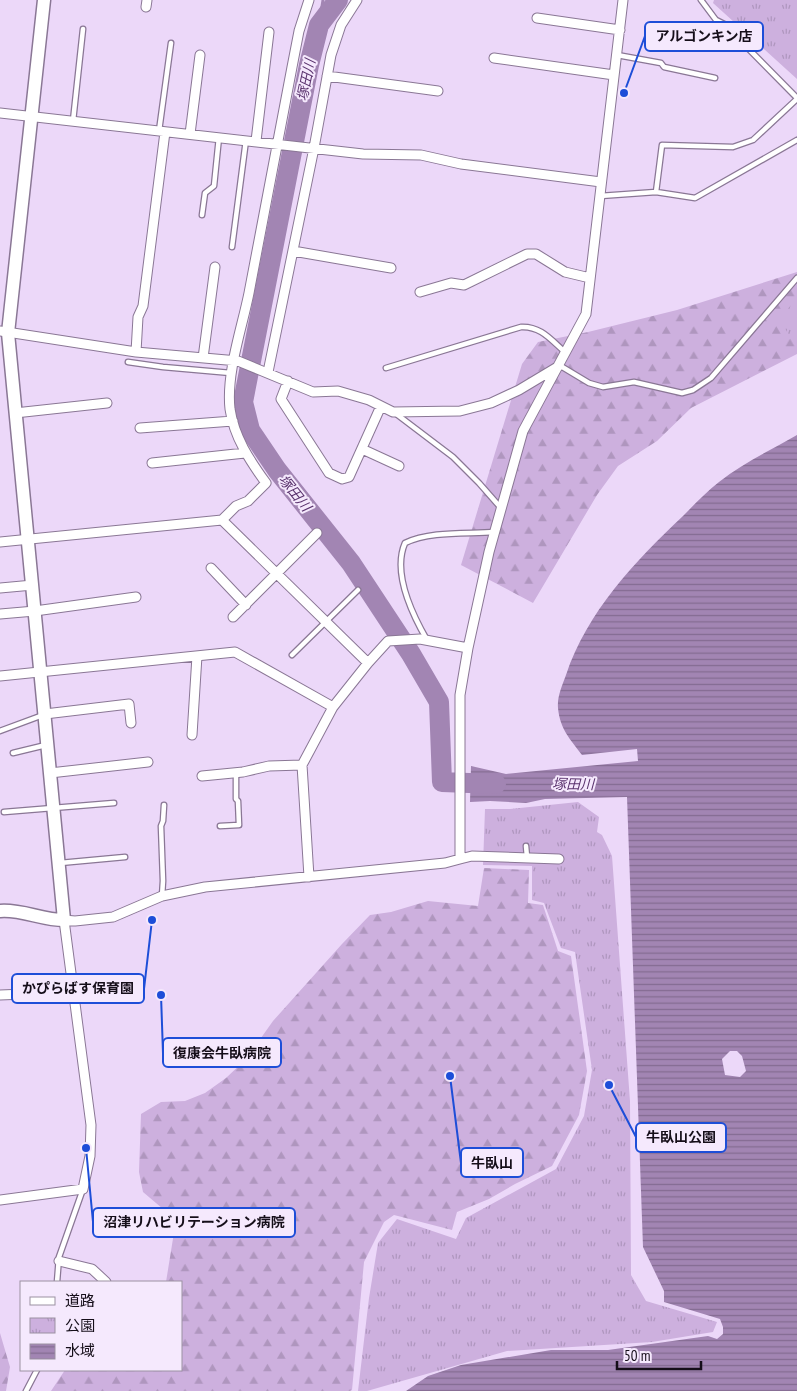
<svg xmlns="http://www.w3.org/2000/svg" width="797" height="1391" font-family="'PT Sans Narrow','Noto Sans JP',sans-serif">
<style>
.forest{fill:url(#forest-firs)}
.park{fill:url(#park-tufts)}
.water{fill:url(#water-rules);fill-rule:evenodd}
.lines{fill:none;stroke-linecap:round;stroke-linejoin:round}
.stream{stroke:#a285b3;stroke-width:3}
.river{stroke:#a285b3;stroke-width:20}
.lane-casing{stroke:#8a7795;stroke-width:7}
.street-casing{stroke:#8a7795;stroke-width:11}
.secondary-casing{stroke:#8a7795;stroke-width:15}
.lane{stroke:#fff;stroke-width:4.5}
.street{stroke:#fff;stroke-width:9}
.secondary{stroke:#fff;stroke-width:12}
.labels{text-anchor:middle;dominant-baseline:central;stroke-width:4;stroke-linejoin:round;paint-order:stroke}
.water-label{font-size:14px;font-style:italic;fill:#5a336e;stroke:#f5e9fd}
.leader{fill:none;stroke:#1d4ed8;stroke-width:2}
.callout-dot{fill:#1d4ed8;stroke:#f5e9fd;stroke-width:2}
.callout{fill:#f5e9fd;stroke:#1d4ed8;stroke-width:2}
.callout-label{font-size:14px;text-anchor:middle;font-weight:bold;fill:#150e19}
</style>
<defs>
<pattern id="forest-firs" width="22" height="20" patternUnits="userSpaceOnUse" patternTransform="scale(1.25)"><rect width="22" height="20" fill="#cdb0de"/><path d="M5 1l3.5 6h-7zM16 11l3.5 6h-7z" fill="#af96be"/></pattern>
<pattern id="park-tufts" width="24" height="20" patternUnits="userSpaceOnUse" patternTransform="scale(1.25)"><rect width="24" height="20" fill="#cdb0de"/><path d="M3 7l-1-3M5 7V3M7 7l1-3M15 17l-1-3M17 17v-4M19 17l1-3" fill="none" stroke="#af96be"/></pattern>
<pattern id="water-rules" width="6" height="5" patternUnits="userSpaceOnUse" patternTransform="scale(1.25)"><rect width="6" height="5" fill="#a285b3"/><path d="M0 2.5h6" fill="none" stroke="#836b91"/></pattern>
</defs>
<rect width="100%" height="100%" fill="#ecd8f9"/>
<path class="forest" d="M797,272V354L691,408L657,441L618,466L597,495L533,603L461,565L522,364L538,342L588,332L677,310Z
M484,868L529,870L528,903L543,905L558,951L571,956L587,1071L579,1115L552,1166L515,1184L489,1199L457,1212L452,1230L394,1215L384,1222L364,1262L352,1390L350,1391H51L65,1370H181V1282H166L176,1220L143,1192L139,1172L141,1114L161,1102L185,1101L205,1093L226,1078L246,1059L273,1021L342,944L370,915L391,912L428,901L478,906Z
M0,1333L10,1367L6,1391H0Z"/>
<path class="park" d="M714,0H797V79L713,3Z
M797,299V349L779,318Z
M578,802L599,817L597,832L602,835L612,856L630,1101L631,1275L646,1301L717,1322L713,1332L652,1342L507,1351L367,1391H358L369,1298L378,1243L397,1219L456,1239L466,1218L556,1169L584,1116L592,1070L575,952L561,948L544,903L532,900V866L483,865L485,809H510Z"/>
<path class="water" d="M797,435V1391H406L428,1376L461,1365L551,1350H608L708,1336L717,1339L723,1334V1327L720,1319L664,1302V1291L643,1247L627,797L545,799L526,803L490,801L470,802L471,766L506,774L638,761L637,749L582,755C570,739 560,729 558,708C557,697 562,686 566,675C587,612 635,561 683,516C695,504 706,492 719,482C743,463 771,450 797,435ZM730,1051H737L742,1056L746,1071L740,1077L725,1075L722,1059Z"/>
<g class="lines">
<path class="stream" d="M319,25L323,0"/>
<path class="river" d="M338,0L319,25L309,65L243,402L250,430L277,470L351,563L411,654L439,702L442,782L496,784"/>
<defs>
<path id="lane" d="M701,0L716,20L724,24L797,98
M617,55L661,63L664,67L715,78
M73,121L83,29
M159,131L171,43
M656,192L662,145L733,147L753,140L797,99
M600,196L656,192L695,198L797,140
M202,215L205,193L214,186L219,137
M232,247L246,140
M128,362L163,367L231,373
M559,365L589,383L603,387L634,382L682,393L693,390L711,378L797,278
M386,368L521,327C541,326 551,340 565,352
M395,413L453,457L479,483L501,508
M427,640C412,614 392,573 405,543C430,531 466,534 494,532
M292,655L358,590
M0,731L43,715
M13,753L46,745
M4,812L114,803
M220,826L239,825L238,801L236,799V773
M526,846L527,857
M60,863L125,857
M162,896L163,881L161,826L163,821L164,805
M57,1282L59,1257L83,1189
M26,1391L37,1370"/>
<path id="street" d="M146,7L147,0
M537,18L620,30
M494,58L614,75
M327,76L438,91
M0,113L363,154L421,155L461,164L601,182
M190,134L200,55
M256,141L269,32
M293,251L391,268
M420,292L451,283L464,285L527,254H536L565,272L590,278
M0,331L136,352L238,361L313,392L338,391L369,400L393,412L460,411L491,403L519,390L559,366
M136,352L138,317L143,306L165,132
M203,358L215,267
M268,372L314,148L331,55L341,25L357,0
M288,381L281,399L329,473L342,479L349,477L381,406
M15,413L107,403
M140,428L233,421
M362,449L399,466
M152,463L245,453
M222,520L236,506L248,501L266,483C250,461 234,437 230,409C226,373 242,328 249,293C266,205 282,118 299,31L309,0
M0,542L222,520L368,663
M211,568L246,605
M0,588L33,585
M0,614L35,611L136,597
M233,617L317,533
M0,676L235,652L333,707
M45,714L129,704L131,723
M192,735L197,656
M50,773L148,762
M202,776L243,772L269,766L302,765
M460,859L472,856L559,859
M309,877L302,765L333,707L368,663L388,641L420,639L468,648
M0,995L74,992
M0,1200L83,1189L90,1156L91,1125L64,920L75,921L113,917L162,896L205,887L445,863L460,859V695L468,648L489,552L523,431L586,314L623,0
M59,1261L92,1269L106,1282"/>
<path id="secondary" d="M0,911C21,909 42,920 64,920L8,333L44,0"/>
</defs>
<use href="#lane" class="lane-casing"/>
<use href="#street" class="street-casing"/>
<use href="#secondary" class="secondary-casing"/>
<use href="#lane" class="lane"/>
<use href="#street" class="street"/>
<use href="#secondary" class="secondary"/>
</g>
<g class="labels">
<g class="water-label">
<text transform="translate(306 80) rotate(-78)">塚田川</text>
<text transform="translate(295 493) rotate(51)">塚田川</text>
<text transform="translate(573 784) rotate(1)">塚田川</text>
</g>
</g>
<path class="leader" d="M624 93L645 36M152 920L144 989M161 995L163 1053M609 1085L636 1137M450 1076L461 1163M86 1148L93 1222"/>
<g class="callout-dot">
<circle cx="624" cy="93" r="5"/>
<circle cx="152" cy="920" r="5"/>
<circle cx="161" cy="995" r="5"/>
<circle cx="609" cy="1085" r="5"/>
<circle cx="450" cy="1076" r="5"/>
<circle cx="86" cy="1148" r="5"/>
</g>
<g class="callout">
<rect x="645" y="22" width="118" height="29" rx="5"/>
<rect x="12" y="974" width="132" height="29" rx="5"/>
<rect x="163" y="1038" width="118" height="29" rx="5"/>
<rect x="636" y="1123" width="90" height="29" rx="5"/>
<rect x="461" y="1148" width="62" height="29" rx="5"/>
<rect x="93" y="1208" width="202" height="29" rx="5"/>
</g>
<g class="callout-label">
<text x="704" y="41">アルゴンキン店</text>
<text x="78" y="993">かぴらばす保育園</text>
<text x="222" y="1058">復康会牛臥病院</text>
<text x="681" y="1142">牛臥山公園</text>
<text x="492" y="1168">牛臥山</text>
<text x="194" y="1227">沼津リハビリテーション病院</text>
</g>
<rect x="20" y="1281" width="162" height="90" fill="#f5e9fd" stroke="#9b91a2"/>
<rect x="30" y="1297" width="25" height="8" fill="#ffffff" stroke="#9b91a2"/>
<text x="65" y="1306" font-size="15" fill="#150e19">道路</text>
<rect x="30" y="1318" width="25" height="15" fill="url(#park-tufts)" stroke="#9b91a2"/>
<text x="65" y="1331" font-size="15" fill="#150e19">公園</text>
<rect x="30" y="1344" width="25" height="15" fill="url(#water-rules)" stroke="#9b91a2"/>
<text x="65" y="1356" font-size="15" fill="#150e19">水域</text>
<path d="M617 1361v8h84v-8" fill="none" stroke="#150e19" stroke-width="2.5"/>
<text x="624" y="1361" font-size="15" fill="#150e19" stroke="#f5e9fd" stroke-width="4" paint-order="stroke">50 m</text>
</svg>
